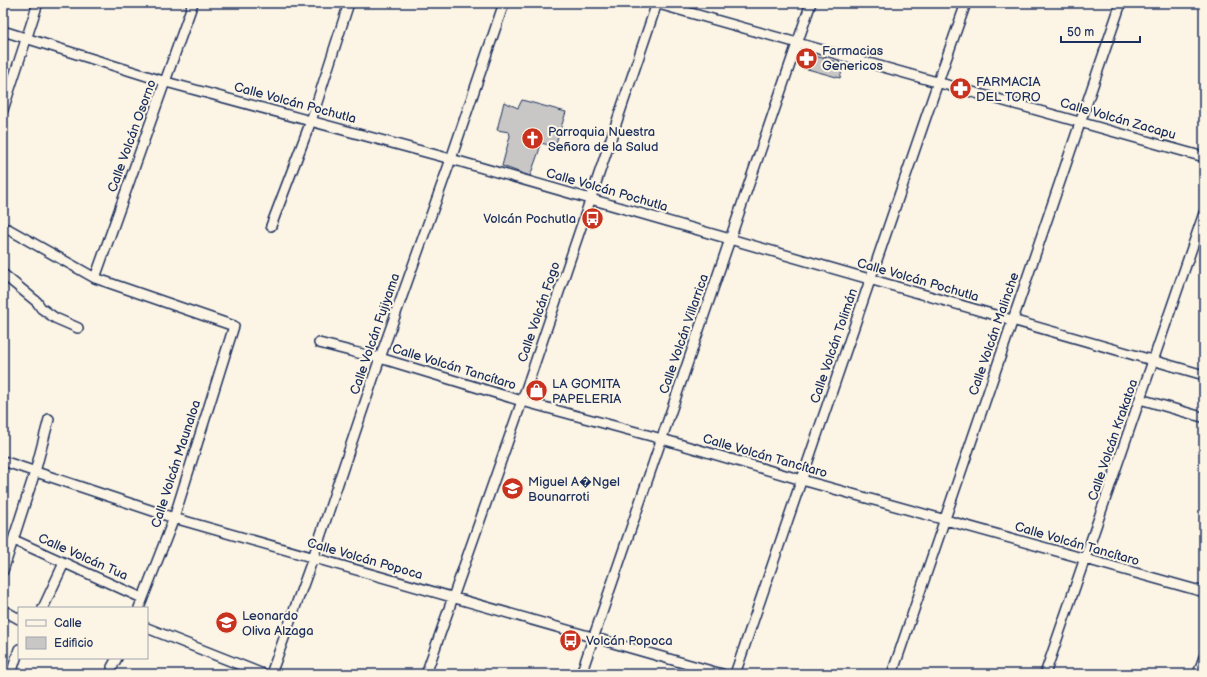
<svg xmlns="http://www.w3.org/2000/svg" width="1207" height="677" font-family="'Balsamiq Sans',sans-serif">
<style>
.building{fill:#c8c7c6;stroke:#1b2f5e}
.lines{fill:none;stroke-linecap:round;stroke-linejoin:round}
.minor-casing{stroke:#1b2f5e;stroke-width:12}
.minor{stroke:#fcf5e5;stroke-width:9}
.labels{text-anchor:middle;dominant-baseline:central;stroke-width:4;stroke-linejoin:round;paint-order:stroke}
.poi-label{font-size:13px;fill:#1b2f5e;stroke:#fcf5e5;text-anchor:start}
.street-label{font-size:13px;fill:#1b2f5e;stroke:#fcf5e5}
</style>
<rect width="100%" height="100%" fill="#fcf5e5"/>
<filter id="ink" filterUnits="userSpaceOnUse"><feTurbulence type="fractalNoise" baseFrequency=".025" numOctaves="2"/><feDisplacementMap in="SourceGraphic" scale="8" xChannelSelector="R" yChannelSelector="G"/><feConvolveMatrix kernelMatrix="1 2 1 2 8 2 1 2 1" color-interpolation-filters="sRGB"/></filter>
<g filter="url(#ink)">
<path class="building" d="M804,53L844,64L840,78L800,67Z
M522,100L566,112L555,146L540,143L539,151L530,176L502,166L510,136L509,132L497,130L504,102L518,108Z"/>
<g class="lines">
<defs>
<path id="minor" d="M655,3L1204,157
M3,31L166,82L451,159L1204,375
M3,110L38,3
M271,226L311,121L349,3
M8,229L95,278L234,326L174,518L139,608
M3,274L37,302L41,308L55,318L78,328
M95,278L193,3
M319,343L354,352L380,358L522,401L662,439L802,480L1204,592
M1140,399L1202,417
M3,461L174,518L722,674
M14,540L142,598
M3,571L35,472L49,419
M43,608L64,563
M3,610L19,619
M147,628L263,674
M112,667L117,658
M11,674L19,649
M271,674L313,558L380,358L451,159L504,3
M426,674L522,401L657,3
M581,674L811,3
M735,674L938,82L966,3
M892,674L1121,3
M1045,674L1204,213
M1198,674L1204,657"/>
</defs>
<use href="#minor" class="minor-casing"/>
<use href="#minor" class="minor"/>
</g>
</g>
<defs>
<symbol id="pharmacy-disc" viewBox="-11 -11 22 22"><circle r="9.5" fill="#c8321e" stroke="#fcf5e5"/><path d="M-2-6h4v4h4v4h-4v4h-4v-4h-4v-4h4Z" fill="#fff"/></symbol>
<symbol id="church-disc" viewBox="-11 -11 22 22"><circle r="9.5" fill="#c8321e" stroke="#fcf5e5"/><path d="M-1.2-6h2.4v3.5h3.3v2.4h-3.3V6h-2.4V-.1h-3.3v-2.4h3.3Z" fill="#fff"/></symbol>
<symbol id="bus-disc" viewBox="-11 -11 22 22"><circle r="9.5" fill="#c8321e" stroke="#fcf5e5"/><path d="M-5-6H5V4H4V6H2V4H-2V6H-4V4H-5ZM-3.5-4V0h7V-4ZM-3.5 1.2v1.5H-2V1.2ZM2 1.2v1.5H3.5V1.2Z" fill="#fff"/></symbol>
<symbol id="shop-disc" viewBox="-11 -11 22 22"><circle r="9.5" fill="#c8321e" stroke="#fcf5e5"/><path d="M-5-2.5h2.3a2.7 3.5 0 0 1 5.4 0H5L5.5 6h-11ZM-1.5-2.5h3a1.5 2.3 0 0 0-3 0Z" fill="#fff"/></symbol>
<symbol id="school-disc" viewBox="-11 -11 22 22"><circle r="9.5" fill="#c8321e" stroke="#fcf5e5"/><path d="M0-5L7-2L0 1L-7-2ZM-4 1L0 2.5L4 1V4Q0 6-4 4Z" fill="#fff"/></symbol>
</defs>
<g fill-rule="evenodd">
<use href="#pharmacy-disc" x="794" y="46" width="25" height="25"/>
<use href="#pharmacy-disc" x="948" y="76" width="25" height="25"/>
<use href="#church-disc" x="520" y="126" width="25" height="25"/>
<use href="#bus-disc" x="580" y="206" width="25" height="25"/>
<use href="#shop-disc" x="524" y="378" width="25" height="25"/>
<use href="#school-disc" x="500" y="476" width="25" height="25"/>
<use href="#school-disc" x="214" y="610" width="25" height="25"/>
<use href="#bus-disc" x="558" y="628" width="25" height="25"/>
</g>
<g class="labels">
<g class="poi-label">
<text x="822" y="51">Farmacias<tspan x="822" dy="15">Genericos</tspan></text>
<text x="976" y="82">FARMACIA<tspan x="976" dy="15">DEL TORO</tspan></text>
<text x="548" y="132">Parroquia Nuestra<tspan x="548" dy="15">Señora de la Salud</tspan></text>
<text x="576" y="219" text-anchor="end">Volcán Pochutla</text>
<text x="552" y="384">LA GOMITA<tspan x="552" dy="15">PAPELERIA</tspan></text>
<text x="528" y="482">Miguel A�Ngel<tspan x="528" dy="15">Bounarroti</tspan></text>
<text x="242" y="616">Leonardo<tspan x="242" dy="15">Oliva Alzaga</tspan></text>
<text x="586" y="641">Volcán Popoca</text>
</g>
<g class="street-label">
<text transform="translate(295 103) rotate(15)">Calle Volcán Pochutla</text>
<text transform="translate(1118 119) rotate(16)">Calle Volcán Zacapu</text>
<text transform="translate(132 136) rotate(-70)">Calle Volcán Osorno</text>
<text transform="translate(607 190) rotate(16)">Calle Volcán Pochutla</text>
<text transform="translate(918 280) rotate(16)">Calle Volcán Pochutla</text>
<text transform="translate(539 312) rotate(-71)">Calle Volcán Fogo</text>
<text transform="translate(375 334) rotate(-71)">Calle Volcán Fujiyama</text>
<text transform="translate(684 334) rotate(-71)">Calle Volcán Villarrica</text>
<text transform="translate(994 334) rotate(-71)">Calle Volcán Malinche</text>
<text transform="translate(834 346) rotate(-71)">Calle Volcán Tolimán</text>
<text transform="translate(454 367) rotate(17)">Calle Volcán Tancítaro</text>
<text transform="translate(1113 440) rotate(-71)">Calle Volcán Krakatoa</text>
<text transform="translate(765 456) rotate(16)">Calle Volcán Tancítaro</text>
<text transform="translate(176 464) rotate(-72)">Calle Volcán Maunaloa</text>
<text transform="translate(1077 544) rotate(16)">Calle Volcán Tancítaro</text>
<text transform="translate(83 557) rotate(24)">Calle Volcán Tua</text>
<text transform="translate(365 559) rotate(16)">Calle Volcán Popoca</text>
</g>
</g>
<rect width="1207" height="677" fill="none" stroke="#fcf5e5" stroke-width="16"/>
<rect x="8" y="8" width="1191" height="661" fill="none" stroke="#1b2f5e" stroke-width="1.5" filter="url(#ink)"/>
<rect x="18" y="607" width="130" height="52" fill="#fcf5e5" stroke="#a2a6af"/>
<rect x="26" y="620" width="20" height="6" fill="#fcf5e5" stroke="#a2a6af"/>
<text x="54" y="627" font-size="12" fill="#1b2f5e">Calle</text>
<rect x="26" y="637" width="20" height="12" fill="#c8c7c6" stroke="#a2a6af"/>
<text x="54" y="647" font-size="12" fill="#1b2f5e">Edificio</text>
<path d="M1061 36v6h79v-6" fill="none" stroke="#1b2f5e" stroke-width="2"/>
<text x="1067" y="36" font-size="12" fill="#1b2f5e" stroke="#fcf5e5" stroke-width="3" paint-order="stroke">50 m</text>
</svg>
